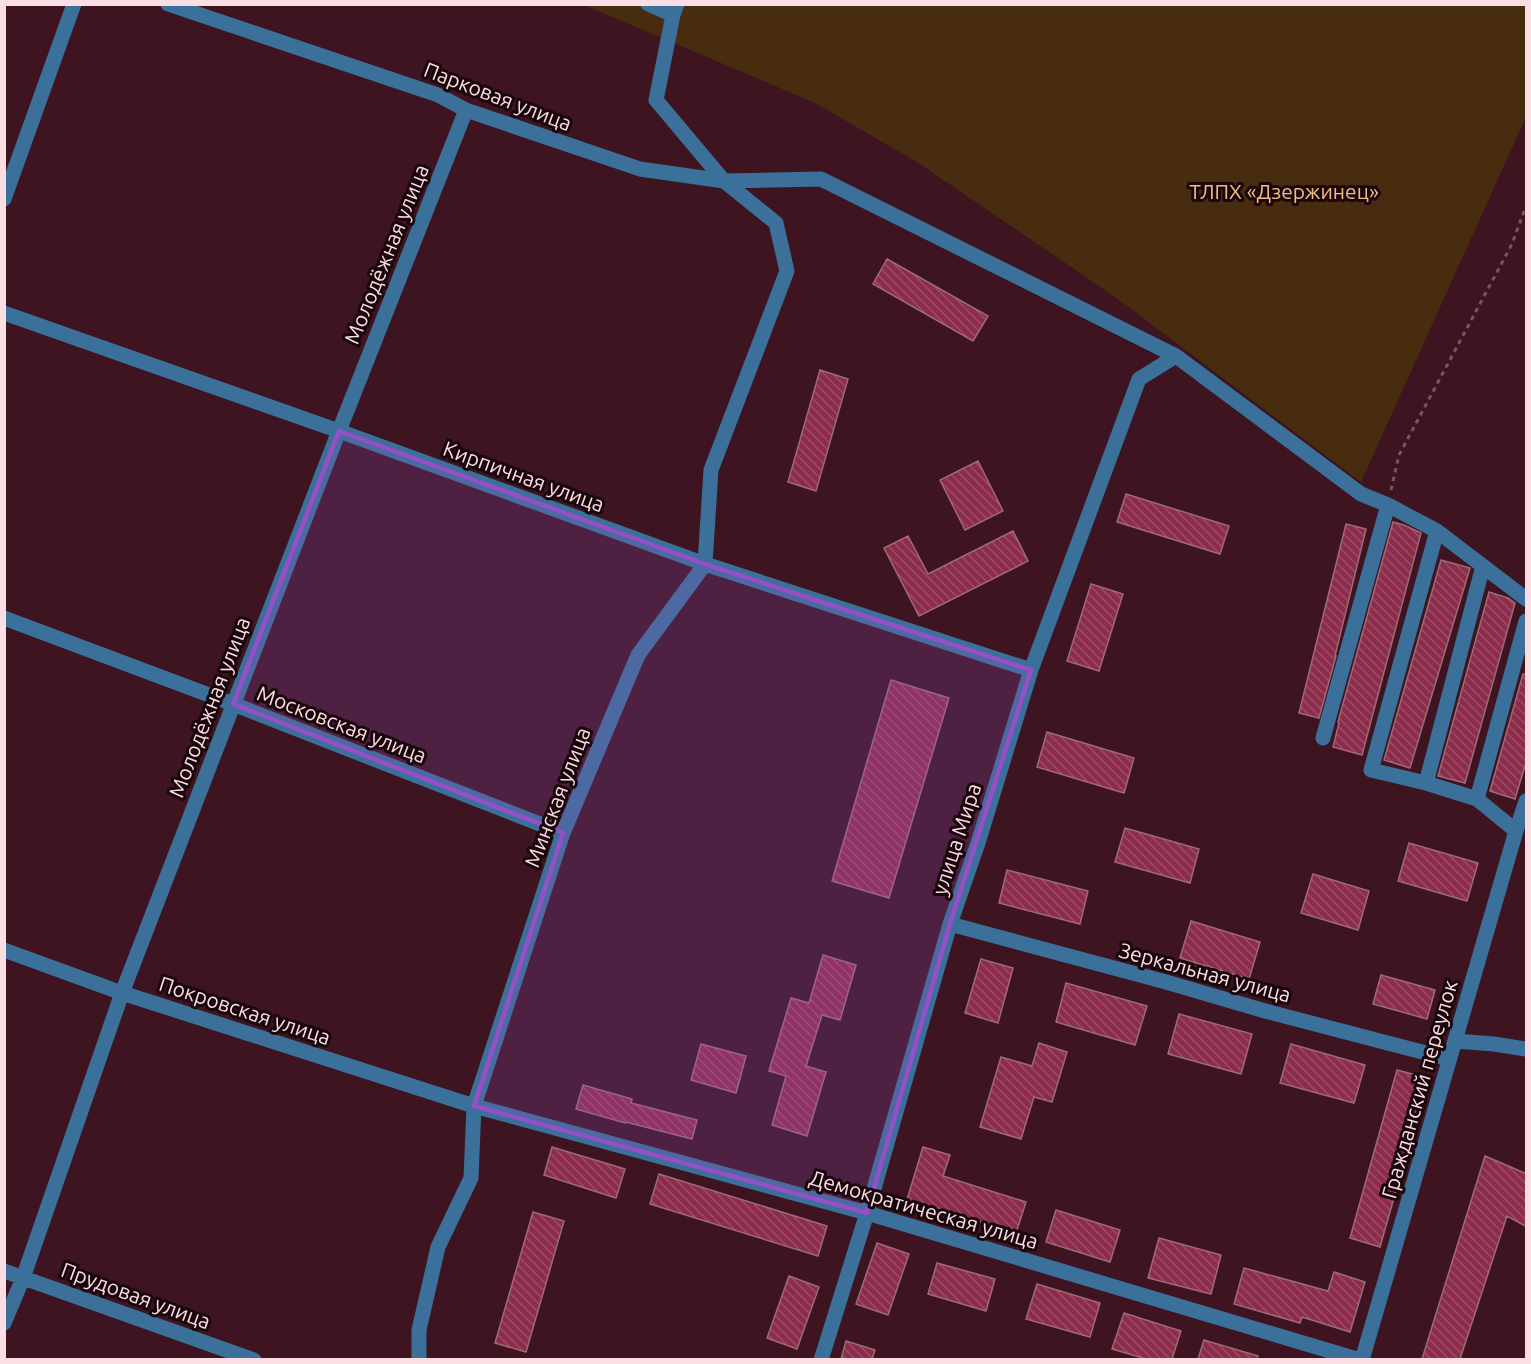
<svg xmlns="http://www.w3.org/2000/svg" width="1531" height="1364" font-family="Ubuntu,sans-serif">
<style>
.garden{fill:#472c0f}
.building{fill:url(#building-back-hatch);stroke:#9d6b77;stroke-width:1.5}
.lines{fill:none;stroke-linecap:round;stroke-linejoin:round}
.path{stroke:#7a545f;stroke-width:3;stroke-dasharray:4.5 4.5;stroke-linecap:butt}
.minor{stroke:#3a7099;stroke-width:15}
.marked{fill:#9550c6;fill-opacity:0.2;stroke:#9550c6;stroke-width:4.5;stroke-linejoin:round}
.labels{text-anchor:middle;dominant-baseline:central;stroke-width:6;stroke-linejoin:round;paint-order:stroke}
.street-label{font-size:21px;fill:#fbdee4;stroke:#19070c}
.park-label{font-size:21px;fill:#f4ba83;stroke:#19070c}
</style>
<defs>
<pattern id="building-back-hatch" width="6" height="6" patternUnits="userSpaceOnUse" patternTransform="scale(1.5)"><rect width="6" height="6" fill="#8c2c4b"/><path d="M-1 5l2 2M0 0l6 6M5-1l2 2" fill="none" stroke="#9d4a65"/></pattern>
</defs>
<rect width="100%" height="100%" fill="#3d1420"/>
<path class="garden" d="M584,5H1526V117L1361,482L1118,299L917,162L815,103Z"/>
<path class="building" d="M887,259L988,316L973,341L873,284Z
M820,370L848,379L816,491L788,482Z
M978,461L1003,511L965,530L940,480Z
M1126,494L1229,526L1220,554L1117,522Z
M1393,522L1404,525L1421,533L1362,755L1333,747L1339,723L1338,722Z
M1346,524L1366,529L1335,656H1336L1319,718L1299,713Z
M1013,531L1028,561L919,616L884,548L908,536L928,574Z
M1441,560L1470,568L1410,768L1384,760Z
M1091,584L1123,594L1099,671L1067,661Z
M1489,592L1508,598L1515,603L1465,783L1438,776Z
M1523,674H1527V759L1515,799L1490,791Z
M891,680L949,698L889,898L832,881Z
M1047,732L1134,758L1124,793L1037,767Z
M1125,828L1199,849L1190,883L1115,862Z
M1409,843L1478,863L1467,901L1398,881Z
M1007,870L1088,891L1080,924L999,903Z
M1313,874L1369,891L1358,930L1301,913Z
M1191,921L1260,942L1249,979L1180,958Z
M823,955L856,965L840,1020L822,1015L806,1066L826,1072L807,1136L772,1125L786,1076L769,1071L791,998L809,1003Z
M981,959L1013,968L998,1023L965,1013Z
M1381,975L1435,990L1427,1019L1373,1004Z
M1066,983L1147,1006L1135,1045L1056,1022Z
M1179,1014L1252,1034L1241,1074L1168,1054Z
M1039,1043L1067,1052L1052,1102L1034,1097L1021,1139L980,1127L1001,1057L1032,1066Z
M701,1044L746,1056L736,1093L691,1080Z
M1291,1044L1365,1065L1354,1103L1280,1083Z
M1397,1070L1428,1078L1380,1247L1350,1238Z
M583,1085L632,1099L631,1103L697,1120L692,1139L626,1122L625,1123L576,1109Z
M552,1147L625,1169L616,1198L544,1175Z
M923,1147L950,1155L943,1176L1026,1202L1016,1233L934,1207L932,1214L905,1206Z
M1485,1156L1527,1174V1227L1507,1216L1460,1359H1422Z
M659,1174L827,1226L818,1256L650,1204Z
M1056,1210L1120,1230L1110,1262L1046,1242Z
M533,1212L564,1221L526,1352L495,1343Z
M1159,1238L1221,1255L1211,1294L1148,1278Z
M877,1243L909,1254L888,1315L856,1304Z
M937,1263L995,1279L986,1311L928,1294Z
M1244,1268L1328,1291L1334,1272L1365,1282L1350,1332L1302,1317L1300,1323L1234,1304Z
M789,1276L819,1287L797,1349L767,1338Z
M1037,1284L1100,1303L1090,1337L1026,1319Z
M1124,1313L1181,1331L1172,1359H1146L1112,1349Z
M1204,1340L1258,1356L1257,1359H1198Z
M846,1341L875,1350L872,1359H841Z"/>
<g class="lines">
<path class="path" d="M1391,490L1399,455L1512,244L1526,206"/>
<path class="minor" d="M168,4L438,95L466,110L640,169L724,181L821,179L1176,356L1361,494L1388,505L1437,531L1526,599
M648,4L673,15
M4,199L74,4
M4,313L339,431L705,564L1031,670
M1437,531L1371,770L1426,783L1477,799L1516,831
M4,618L233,704L563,833
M1323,738L1388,505
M1426,783L1483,566
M1477,799L1526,621
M950,924L1166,982L1265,1011L1449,1059
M4,950L122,993L474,1106L867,1213L1360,1360
M1455,1041L1494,1044L1526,1049
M4,1271L254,1360
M4,1323L23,1278L122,993L339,431L466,110
M419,1360V1330L438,1247L471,1178L474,1106L563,833L638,655L705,564L711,470L787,271L776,223L724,181L656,100L673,15L677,4
M821,1360L867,1213L950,924L978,843L1031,670L1139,379L1176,356
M1362,1360L1516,831L1526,801"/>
</g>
<path class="marked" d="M339,431L705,564L1031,670L950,924L867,1213L474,1106L563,833L233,704Z"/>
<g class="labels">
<g class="street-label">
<text transform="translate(498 96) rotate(21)">Парковая улица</text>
<text transform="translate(386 254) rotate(-68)">Молодёжная улица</text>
<text transform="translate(524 476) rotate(20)">Кирпичная улица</text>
<text transform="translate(209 707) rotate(-69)">Молодёжная улица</text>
<text transform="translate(342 724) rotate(21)">Московская улица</text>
<text transform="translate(557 797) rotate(-69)">Минская улица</text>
<text transform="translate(956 839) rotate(-72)">улица Мира</text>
<text transform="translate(1205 972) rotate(15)">Зеркальная улица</text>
<text transform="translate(245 1010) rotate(18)">Покровская улица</text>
<text transform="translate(1419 1089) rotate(-74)">Гражданский переулок</text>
<text transform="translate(924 1209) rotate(16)">Демократическая улица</text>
<text transform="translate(136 1295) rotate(20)">Прудовая улица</text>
</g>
<g class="park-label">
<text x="1284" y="191">ТЛПХ «Дзержинец»</text>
</g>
</g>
<rect width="1531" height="1364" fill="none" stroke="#fbdee4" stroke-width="12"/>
</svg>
